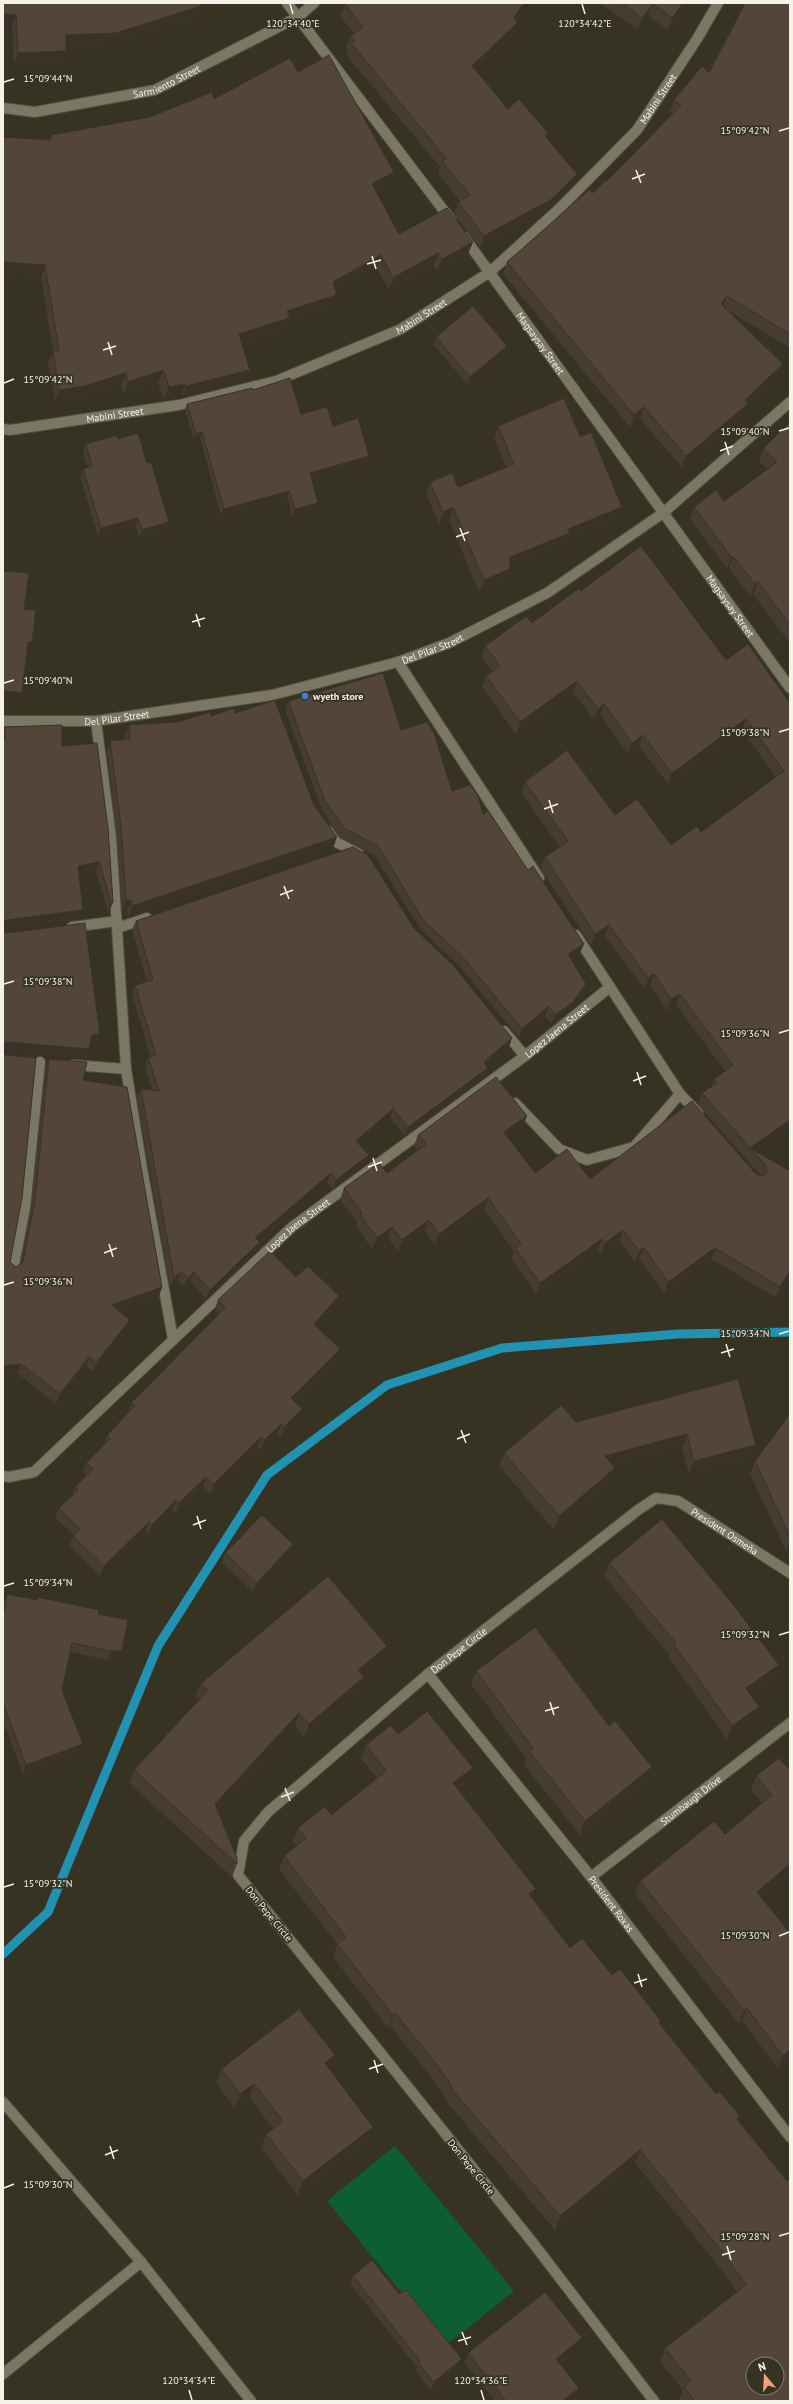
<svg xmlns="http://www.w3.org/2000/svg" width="793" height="2404" font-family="'PT Sans',sans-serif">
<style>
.park{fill:#0e5e34}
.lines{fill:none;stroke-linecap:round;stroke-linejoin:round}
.stream{stroke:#2192b1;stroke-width:9}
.minor-casing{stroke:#524f40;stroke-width:12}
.minor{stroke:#7b7765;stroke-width:10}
.wall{fill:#473c31}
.shaded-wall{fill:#3a3128}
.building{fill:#534639;stroke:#3a3128;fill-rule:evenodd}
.ticks{fill:none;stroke:#f5f3e9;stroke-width:1.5}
.shop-dot{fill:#3f7fe0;stroke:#363323;stroke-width:1.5}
.labels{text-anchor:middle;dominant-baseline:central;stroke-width:3.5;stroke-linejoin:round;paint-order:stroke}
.street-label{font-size:10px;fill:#f5f3e9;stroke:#363323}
.poi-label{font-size:10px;font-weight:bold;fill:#f5f3e9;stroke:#363323;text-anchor:start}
.ticks-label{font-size:10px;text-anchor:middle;fill:#f5f3e9;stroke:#363323;stroke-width:3.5;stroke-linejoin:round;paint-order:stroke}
</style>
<rect width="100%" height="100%" fill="#363323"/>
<path class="park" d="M395,2146L514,2291L445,2346L327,2201Z"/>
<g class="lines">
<path class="stream" d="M3,1954L48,1912L158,1646L267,1475L387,1385L502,1348L678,1334L790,1332"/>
<defs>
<g id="minor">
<path d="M287,3L451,220"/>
<path id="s1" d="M3,108L35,112L155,90L298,17L314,3"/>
<path id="s2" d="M464,237L790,688"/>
<path id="s3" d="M3,429L10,430L179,405L276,381L401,329L490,272L560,208L637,130L697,39L718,3"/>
<path d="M398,662L539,878"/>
<path id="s4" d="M3,721H96L272,695L398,662L449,643L547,593L663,513L790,402"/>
<path d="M96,721L111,837L117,928"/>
<path d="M328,831L336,842L359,854"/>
<path d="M147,918L117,928L126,1069L142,1168L173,1339"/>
<path d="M72,927L117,921"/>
<path d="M576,935L680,1094L698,1113"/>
<path d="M504,1031L525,1056"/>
<path d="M73,1065L126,1069"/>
<path d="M515,1103L559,1149L587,1160L634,1147L680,1094"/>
<path d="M13,1270L25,1208L40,1062"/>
<path id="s5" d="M3,1476L9,1477L34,1472L292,1227L525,1056L610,987"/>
<path id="s6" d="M428,1674L591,1877L790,2137"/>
<path id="s7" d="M591,1877L790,1723"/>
<path d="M3,2102L141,2262L251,2401"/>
<path d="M3,2374L141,2262"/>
<path id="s8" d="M654,2401L533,2243L238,1875L244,1841L268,1812L428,1674L638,1510L656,1498L678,1501L790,1573"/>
</g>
</defs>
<use href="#minor" class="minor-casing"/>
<use href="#minor" class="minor"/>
</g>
<path class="wall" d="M3,3L198,12L196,18L112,44L66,46L62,62L14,64L12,27L3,26Z
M529,3L517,20L518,22L514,34L476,70L508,109L548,133L546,137L573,186L548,211L480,248L454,214L458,202L460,201L438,174L440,167L347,56L348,51L346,48L351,36L354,34L340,16L345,4Z
M600,3H688L668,30L648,16L638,30Z
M790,3V348L729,311L783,364L778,375L748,404L744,415L682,467L640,419L630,427L503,274L507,262L607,181L673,114L670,111L674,100L709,73Z
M298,72L394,172L389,184L376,191L399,234L468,254L437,271L434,266L389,290L376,267L335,290L332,307L288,321L285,330L242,344L246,382L181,398V396L164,400L158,383L124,394L121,385L81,398L55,402L48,363L53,352L41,277L3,275V137L49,140L51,135L150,117L214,99Z
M436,337L507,346L504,353L467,384L433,344Z
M253,390L301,414L333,426L367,462L311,478L316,509L292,516L287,497L221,515L200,438L194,440L185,410L187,404Z
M790,422V643L753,594L750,596L729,568L727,569L690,519L694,507L724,501L768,469L759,461L763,449Z
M498,426L580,437L622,507L618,519L567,539L565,545L510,567V569L506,581L479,592L449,520L439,524L426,494L430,482L458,487L506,467L494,438Z
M118,439L147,463L169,522L166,530L139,538L136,525L98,536L80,477L83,469L88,468L83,452L86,444Z
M581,591L726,660L790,703L757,1152L790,1171V1275L776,1298L711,1259L664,1293L639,1259L635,1262L619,1241L601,1254L598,1250L536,1294L511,1259L514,1251L484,1210L435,1245L425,1231L398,1251L388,1238L372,1249L356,1226L357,1222L340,1200L344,1188L387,1173L418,1150L414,1146L418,1135L523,1127L508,1137L535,1173L590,1179L756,1174L761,1176L698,1105L702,1093L711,1087L714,1079L725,1071L676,1005L667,1011L650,985L644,989L605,936L591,945L540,868L545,857L560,847L521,793L525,782L615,815L671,845L701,832L776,777L742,730L668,784L639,746L628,754L600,715L594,720L573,692L516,734L482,687L486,676L492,672L481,657L485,646L532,623Z
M288,701L401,730L452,791L483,814L580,953L571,959L586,984L583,994L569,1012L551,1024L545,1016L519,1038L459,966L421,930L374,855L340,837L322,810L285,710Z
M235,713L314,805L333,848L129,917L127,911H122L117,837L107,752L110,741L125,739V736L129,725L178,722L211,716Z
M5,727L62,746L113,902L109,911L108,912L96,871L79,875L83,910L80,919L3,929V732Z
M136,921L414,928L509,1047L487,1066L485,1077L405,1136L390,1118L359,1144L366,1165L333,1189L327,1182L259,1241L260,1242L257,1252L206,1299L190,1281L184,1287L178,1280L170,1287L137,1098L141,1089L152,1090L145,1066L148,1057L150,1056L132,994L135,985L147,982L132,930Z
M49,1059L83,1080L162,1287L159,1296L119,1311L127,1330L93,1372L86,1366L56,1404L17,1373L10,1262L16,1267L21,1263L31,1209L46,1068Z
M296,1277L335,1306L317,1326L337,1359L295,1401L299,1418L281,1437L278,1434L261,1450L257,1447L211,1494L203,1486L176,1513L172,1510L148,1534L145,1532L100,1576L69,1546L74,1535L55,1518L59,1508L72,1495L75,1487L87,1476L83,1472L86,1463L104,1445L107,1435L128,1413L131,1403L219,1314L215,1309L218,1300Z
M738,1379L756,1445L751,1458L689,1474L682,1448L613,1466L615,1468L610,1482L554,1530L499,1466L504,1453L576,1422Z
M790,1414V1545L786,1551L750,1474L755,1461Z
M225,1553L290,1554L253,1592L222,1563Z
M609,1563L779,1665L774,1679L751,1695L754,1720L727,1739L669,1658L670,1656L604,1576Z
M7,1594L36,1600L37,1597L98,1614L122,1651L118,1660H108L70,1652L62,1690L79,1753L23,1774L3,1721V1608L4,1603Z
M382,1659L362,1675L364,1677L359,1691L304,1737L295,1726L217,1810L237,1864L232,1877L129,1783L134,1770L199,1700L195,1697L200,1684Z
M476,1671L647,1781L580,1835L524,1765L526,1758L471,1684Z
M398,1734L468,1781L458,1789L533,1899L570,1948L612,1975L661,2021L660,2024L738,2120L790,2401H680L679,2400L683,2390L660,2362L665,2348L737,2292L719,2267L635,2163L555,2230L446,2101V2098L430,2076L390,2026L388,2028L333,1957L337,1944L279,1869L284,1856L297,1846L293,1841L298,1828L331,1815L377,1778L361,1759L366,1745Z
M779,1758L790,1874L761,1898L790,2060L778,2069L742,2021L739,2024L635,1894L640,1881L725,1834L762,1803L751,1790L756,1776Z
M221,2069H330H329L373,2127L369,2140L298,2195L261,2148L266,2134L273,2129L249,2097L235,2108L216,2083Z
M353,2276L399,2294L460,2367L431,2390L415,2370L417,2367L350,2284Z
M582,2338L579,2347L559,2364L579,2388L575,2398L571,2401H495L464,2362L468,2353Z"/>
<path class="shaded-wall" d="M199,3H227L198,12L196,18L112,44L62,46L66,35Z
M524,3H529L510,29L514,17Z
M683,3H688L668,30L672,18Z
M653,4L648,16L638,30L642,18Z
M3,14L16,15L12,27L3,26Z
M518,22L514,34L468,78L472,66Z
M66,51L62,62L14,64L18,53Z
M394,172L389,184L368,196L372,184Z
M577,174L573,186L548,211L480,248L484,236Z
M473,242L468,254L437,271L442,259Z
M438,253L434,266L389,290L393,278Z
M381,255L376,267L328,294L333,282Z
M3,262L45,265L41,277L3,275Z
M337,295L332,307L288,321L285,330L234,347L239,334L287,311Z
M727,296L723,308L721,304Z
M507,346L504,353L467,384L470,377Z
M783,364L778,375L748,404L744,415L682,467L686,456Z
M163,370L158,383L124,394L128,382Z
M250,370L246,382L181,398L186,386Z
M126,373L121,385L81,398L55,402L59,390Z
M185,384L181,396L164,400L169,387Z
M644,407L640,419L630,427L634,415Z
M202,432L200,438L194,440L196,434Z
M369,456L367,462L308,480L310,473Z
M289,491L287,497L221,515L224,509Z
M318,503L316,509L292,516L295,509Z
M622,507L618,519L567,539L565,545L505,570L510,557L568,529Z
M453,508L449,520L439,524L443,512Z
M138,518L136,525L98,536L101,528Z
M169,522L166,530L139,538L142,530Z
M733,556L729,568L727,569L731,557Z
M510,569L506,581L479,592L484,580Z
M758,582L753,594L750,596L755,584Z
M28,642H32L29,652L24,651Z
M577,681L573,692L516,734L520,722Z
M3,691L22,693L19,702L3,700Z
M604,704L600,715L594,720L598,709Z
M746,719L742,730L668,784L672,773Z
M643,735L639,746L628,754L632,743Z
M337,837L333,848L129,917L132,906Z
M99,862L96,871L74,876L78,866Z
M126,900H131L127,911H122Z
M111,902H113L109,911L108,912Z
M83,910L80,919L3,929V922L6,920Z
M609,925L605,936L591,945L595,934Z
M584,944L580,953L565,964L568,954Z
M654,974L650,985L644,989L648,978Z
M586,984L583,994L569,1012L551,1024L555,1015Z
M680,994L676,1005L667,1011L671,999Z
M549,1006L545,1016L519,1038L522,1029Z
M100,1034L97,1044L88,1045L92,1035Z
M512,1038L509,1047L481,1072L484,1062Z
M7,1042L89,1049L86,1059L3,1052V1044Z
M488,1068L485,1077L405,1136L408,1127Z
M393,1109L390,1118L353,1150L356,1141Z
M527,1116L523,1127L500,1143L504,1132Z
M790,1120V1128L755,1153L750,1148Z
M369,1155L366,1165L333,1189L336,1180Z
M331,1173L327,1182L252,1247L255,1238Z
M488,1198L484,1210L435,1245L439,1234Z
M429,1220L425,1231L398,1251L402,1240Z
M392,1227L388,1238L372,1249L377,1238Z
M623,1230L619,1241L601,1254L605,1243Z
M602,1239L598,1250L536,1294L540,1283Z
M260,1242L257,1252L206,1299L210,1290Z
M644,1248L639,1259L635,1262L639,1251Z
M715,1248L711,1259L664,1293L668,1282Z
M181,1271L178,1280L170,1287L174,1278Z
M790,1271V1275L776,1298L780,1287Z
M194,1272L190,1281L184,1287L188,1278Z
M162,1287L159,1296L108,1315L112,1305Z
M339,1296L335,1306L311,1333L314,1324Z
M130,1320L127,1330L93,1372L96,1363Z
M340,1349L337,1359L288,1408L291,1398Z
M89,1357L86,1366L56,1404L60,1394Z
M21,1364L17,1373L3,1375V1366Z
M302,1409L299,1418L281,1437L284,1427Z
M281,1424L278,1434L261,1450L265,1440Z
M687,1434L682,1448L600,1470L605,1456Z
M261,1437L257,1447L211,1494L214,1484Z
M756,1445L751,1458L689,1474L694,1461Z
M615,1468L610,1482L554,1530L559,1516Z
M206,1477L203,1486L176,1513L179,1503Z
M176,1500L172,1510L148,1534L152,1525Z
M149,1522L145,1532L100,1576L104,1566Z
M790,1540V1545L786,1551Z
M293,1544L290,1554L253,1592L257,1583Z
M387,1646L382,1659L353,1683L358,1670Z
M111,1651H122L118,1660H108Z
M779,1665L774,1679L741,1702L746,1688Z
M364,1677L359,1691L304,1737L309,1724Z
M759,1707L754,1720L727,1739L732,1726Z
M299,1713L295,1726L210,1817L215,1804Z
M83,1744L79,1753L23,1774L26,1765Z
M652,1767L647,1781L580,1835L585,1821Z
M473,1768L468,1781L448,1796L453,1783Z
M790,1864V1874L752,1906L757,1892Z
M536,1889L531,1902L529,1894Z
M747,2008L742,2021L739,2024L744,2010Z
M395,2013L390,2026L388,2028L393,2015Z
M790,2050V2060L778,2069L783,2056Z
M335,2055L330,2069L320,2077L325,2063Z
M254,2084L249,2097L235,2108L240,2094Z
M373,2127L369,2140L298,2195L303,2181Z
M640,2150L635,2163L555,2230L560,2216Z
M582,2338L579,2347L552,2369L556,2359Z
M462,2359L460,2367L431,2390L434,2382Z
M579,2388L575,2398L571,2401H563Z"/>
<path class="building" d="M3,3H200L201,6L116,33L66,35V51L18,53L16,15L3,14Z
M346,3H524L514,17L518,22L472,66L508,109L519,99L548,133L545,136L577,174L552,199L484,236L458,202L470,195L442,162L446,158L351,43L355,41L351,36L363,27L345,4Z
M622,3H683L672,18L653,4L642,18Z
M745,3H790V334L727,296L721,304L783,364L745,400L748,404L686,456L644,407L634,415L507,262L590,189L593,193L606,180L607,181L681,105L674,100L702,66L709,73Z
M329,55L394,172L372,184L399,234L447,208L473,242L442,259L438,253L393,278L381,255L333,282L337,295L287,311L290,318L239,334L250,370L186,386L185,384L169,387L163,370L128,382L126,373L85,386L59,390L53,351L59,350L45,265L3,262V137L51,140V135L150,117L212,92L214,99L290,58L298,72Z
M473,306L507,346L470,377L436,337Z
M290,378L301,414L327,407L333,426L358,418L369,456L310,473L318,503L295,509L289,491L224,509L202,432L196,434L187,404L252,388L253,390Z
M564,398L580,437L591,432L622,507L568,529L570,533L510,557V569L484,580L453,508L443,512L430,482L452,473L458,487L514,464L498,426Z
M790,422V625L758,582L755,584L733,556L731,557L694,507L716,490L724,501L777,462L763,449Z
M138,433L147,463L151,462L169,522L142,530L138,518L101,528L83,469L92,466L86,444L117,435L118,439Z
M641,546L726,660L748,644L790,703V1120L750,1148L790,1171V1271L780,1287L715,1248L668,1282L644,1248L639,1251L623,1230L605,1243L602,1239L540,1283L515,1248L521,1244L488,1198L439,1234L429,1220L402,1240L392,1227L377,1238L360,1215L362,1213L344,1188L379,1163L387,1173L426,1144L418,1135L496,1077L527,1116L504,1132L535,1173L567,1149L590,1179L692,1101L756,1174L762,1176L767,1172L766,1166L702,1093L717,1083L714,1079L733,1065L680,994L671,999L654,974L648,978L609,925L595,934L545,857L568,841L525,782L567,750L615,815L637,799L671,845L697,826L701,832L784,771L746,719L672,773L643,735L632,743L604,704L598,709L577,681L520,722L486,676L500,666L485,646L526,616L532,623L579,588L581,591Z
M3,571L29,573L24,609L36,610L32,642H28L22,693L3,691Z
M383,673L401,730L427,722L434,733L452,791L470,785L478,796L483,814L488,811L528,870L533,866L584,944L568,954L586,984L572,1003L555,1015L549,1006L522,1029L462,956L424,921L378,846L344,828L325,801L288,701Z
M275,700L314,805L337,837L132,906L131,900H126L121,826L110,741L130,739L129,725L178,722L210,712L211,716L234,708L235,713Z
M62,725V746L97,743L108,828L113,902H111L99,862L78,866L83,910L6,920L3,922V740H5V727Z
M353,847L368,855L414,928L453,965L512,1038L484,1062L488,1068L408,1127L393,1109L356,1141L369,1155L336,1180L331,1173L255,1238L260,1242L210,1290L194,1272L188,1278L181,1271L174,1278L141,1089L159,1091L148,1057L156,1055L135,985L153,980L136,921Z
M85,923L100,1034L92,1035L89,1049L7,1042L3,1044V931L7,933Z
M3,1053L6,1055L36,1058L22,1198L10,1262L16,1267L23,1262L35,1200L49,1059L87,1062L83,1080L127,1087L162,1287L112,1305L130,1320L96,1363L89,1357L60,1394L21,1364L3,1366Z
M270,1251L296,1277L308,1266L339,1296L314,1324L340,1349L291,1398L302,1409L284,1427L281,1424L265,1440L261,1437L214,1484L206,1477L179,1503L176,1500L152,1525L149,1522L104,1566L73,1536L80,1529L59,1508L78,1490L75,1487L93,1469L86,1463L110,1439L107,1435L135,1406L131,1403L225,1308L218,1300Z
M738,1379L756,1445L694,1461L687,1434L605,1456L615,1468L559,1516L504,1453L561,1405L576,1422Z
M790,1414V1537L755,1461Z
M262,1515L293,1544L257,1583L225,1553Z
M662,1519L732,1603L779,1665L746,1688L759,1707L732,1726L674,1645L676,1643L609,1563Z
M328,1576L387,1646L358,1670L364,1677L309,1724L299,1713L215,1804L237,1858V1864L134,1770L208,1690L200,1684Z
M7,1594L37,1600V1597L99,1610L98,1614L128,1620L122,1651H111L72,1643L62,1690L83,1744L26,1765L3,1703V1612H4Z
M535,1627L609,1726L615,1721L652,1767L585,1821L529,1751L533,1748L476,1671Z
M427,1711L473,1768L453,1783L536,1889L529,1894L570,1948L582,1938L612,1975L620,1969L661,2021L659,2023L716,2094L719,2091L740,2116L737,2119L787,2181L790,2178V2401H695L684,2387L691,2381L665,2348L746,2285L724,2254L640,2150L560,2216L450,2087L452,2086L435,2062L395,2013L393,2015L337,1944L346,1937L284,1856L306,1838L298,1828L325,1806L331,1815L386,1771L366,1745L391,1725L398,1734ZM753,2364H777V2388H753Z
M779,1758L790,1770V1864L757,1892L790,1933V2050L783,2056L747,2008L744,2010L640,1881L714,1821L725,1834L772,1795L756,1776Z
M299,2009L335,2055L325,2063L373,2127L303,2181L266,2134L283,2121L254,2084L240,2094L221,2069Z
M372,2260L399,2294L406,2290L462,2359L434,2382L418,2363L420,2361L353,2276Z
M545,2292L582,2338L556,2359L579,2388L563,2401H506L468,2353Z"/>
<path class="ticks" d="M290,4L293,14M582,4L585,14M4,82L14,79M779,131L789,128M636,170L641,183M632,179L645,174M372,256L376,269M367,264L381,260M108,342L112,355M103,350L116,346M4,383L14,379M779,431L789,428M725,442L729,455M720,451L733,446M460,528L465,541M456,537L469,532M196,614L200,627M192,622L205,618M4,683L14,680M779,732L789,729M549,800L553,813M544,809L558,804M284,886L289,899M280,895L293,890M4,984L14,981M779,1033L789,1030M637,1072L641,1085M633,1081L646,1076M373,1158L377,1171M368,1167L382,1162M109,1244L113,1257M104,1253L117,1248M4,1285L14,1282M779,1334L789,1331M726,1344L730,1357M721,1353L734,1349M461,1430L466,1443M457,1439L470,1434M197,1516L201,1529M193,1525L206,1520M4,1586L14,1583M779,1635L789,1632M550,1702L554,1715M545,1711L559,1707M285,1788L290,1801M281,1797L294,1792M4,1887L14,1884M779,1936L789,1932M638,1974L642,1987M634,1983L647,1979M374,2060L378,2073M369,2069L383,2064M110,2146L114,2159M105,2155L118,2150M4,2188L14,2184M779,2236L789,2233M727,2246L731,2260M722,2255L735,2251M462,2332L467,2345M458,2341L471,2337M189,2390L192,2400M481,2390L484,2400"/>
<circle class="shop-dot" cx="305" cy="696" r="4"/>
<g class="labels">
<g class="street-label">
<text stroke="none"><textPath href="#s1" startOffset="168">Sarmiento Street</textPath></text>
<text stroke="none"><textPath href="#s3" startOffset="761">Mabini Street</textPath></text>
<text stroke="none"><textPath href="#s3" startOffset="437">Mabini Street</textPath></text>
<text stroke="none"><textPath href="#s2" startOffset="131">Magsaysay Street</textPath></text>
<text stroke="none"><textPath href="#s3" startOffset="113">Mabini Street</textPath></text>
<text stroke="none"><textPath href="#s2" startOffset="455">Magsaysay Street</textPath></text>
<text stroke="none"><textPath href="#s4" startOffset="438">Del Pilar Street</textPath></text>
<text stroke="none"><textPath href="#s4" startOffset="114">Del Pilar Street</textPath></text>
<text stroke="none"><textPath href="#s5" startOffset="717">Lopez Jaena Street</textPath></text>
<text stroke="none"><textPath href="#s5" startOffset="393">Lopez Jaena Street</textPath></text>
<text stroke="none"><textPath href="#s8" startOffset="1320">President Osmeña</textPath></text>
<text stroke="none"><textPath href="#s8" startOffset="993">Don Pepe Circle</textPath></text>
<text stroke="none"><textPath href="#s7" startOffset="126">Stumbaugh Drive</textPath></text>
<text stroke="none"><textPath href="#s6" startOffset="294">President Roxas</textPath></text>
<text transform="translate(269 1914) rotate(51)">Don Pepe Circle</text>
<text transform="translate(471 2167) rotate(51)">Don Pepe Circle</text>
</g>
<g class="poi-label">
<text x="313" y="696">wyeth store</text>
</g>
</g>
<g class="ticks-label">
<text x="293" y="27">120°34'40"E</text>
<text x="585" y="27">120°34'42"E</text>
<text x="48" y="82">15°09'44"N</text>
<text x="745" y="134">15°09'42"N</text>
<text x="48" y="383">15°09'42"N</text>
<text x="745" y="435">15°09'40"N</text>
<text x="48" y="684">15°09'40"N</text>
<text x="745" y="736">15°09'38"N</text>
<text x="48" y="985">15°09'38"N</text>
<text x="745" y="1037">15°09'36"N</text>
<text x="48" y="1285">15°09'36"N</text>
<text x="745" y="1337">15°09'34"N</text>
<text x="48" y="1586">15°09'34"N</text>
<text x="745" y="1638">15°09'32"N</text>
<text x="48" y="1887">15°09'32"N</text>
<text x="745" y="1939">15°09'30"N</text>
<text x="48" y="2188">15°09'30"N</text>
<text x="745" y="2240">15°09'28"N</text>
<text x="189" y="2384">120°34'34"E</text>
<text x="481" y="2384">120°34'36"E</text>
</g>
<rect width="793" height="2404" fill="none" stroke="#f5f3e9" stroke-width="8"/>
<g transform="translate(765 2376) rotate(342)"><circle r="19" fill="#363323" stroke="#828072"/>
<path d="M0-3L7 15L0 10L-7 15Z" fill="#f1a17c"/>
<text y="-6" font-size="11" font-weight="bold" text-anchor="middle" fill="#f5f3e9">N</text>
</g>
</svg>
